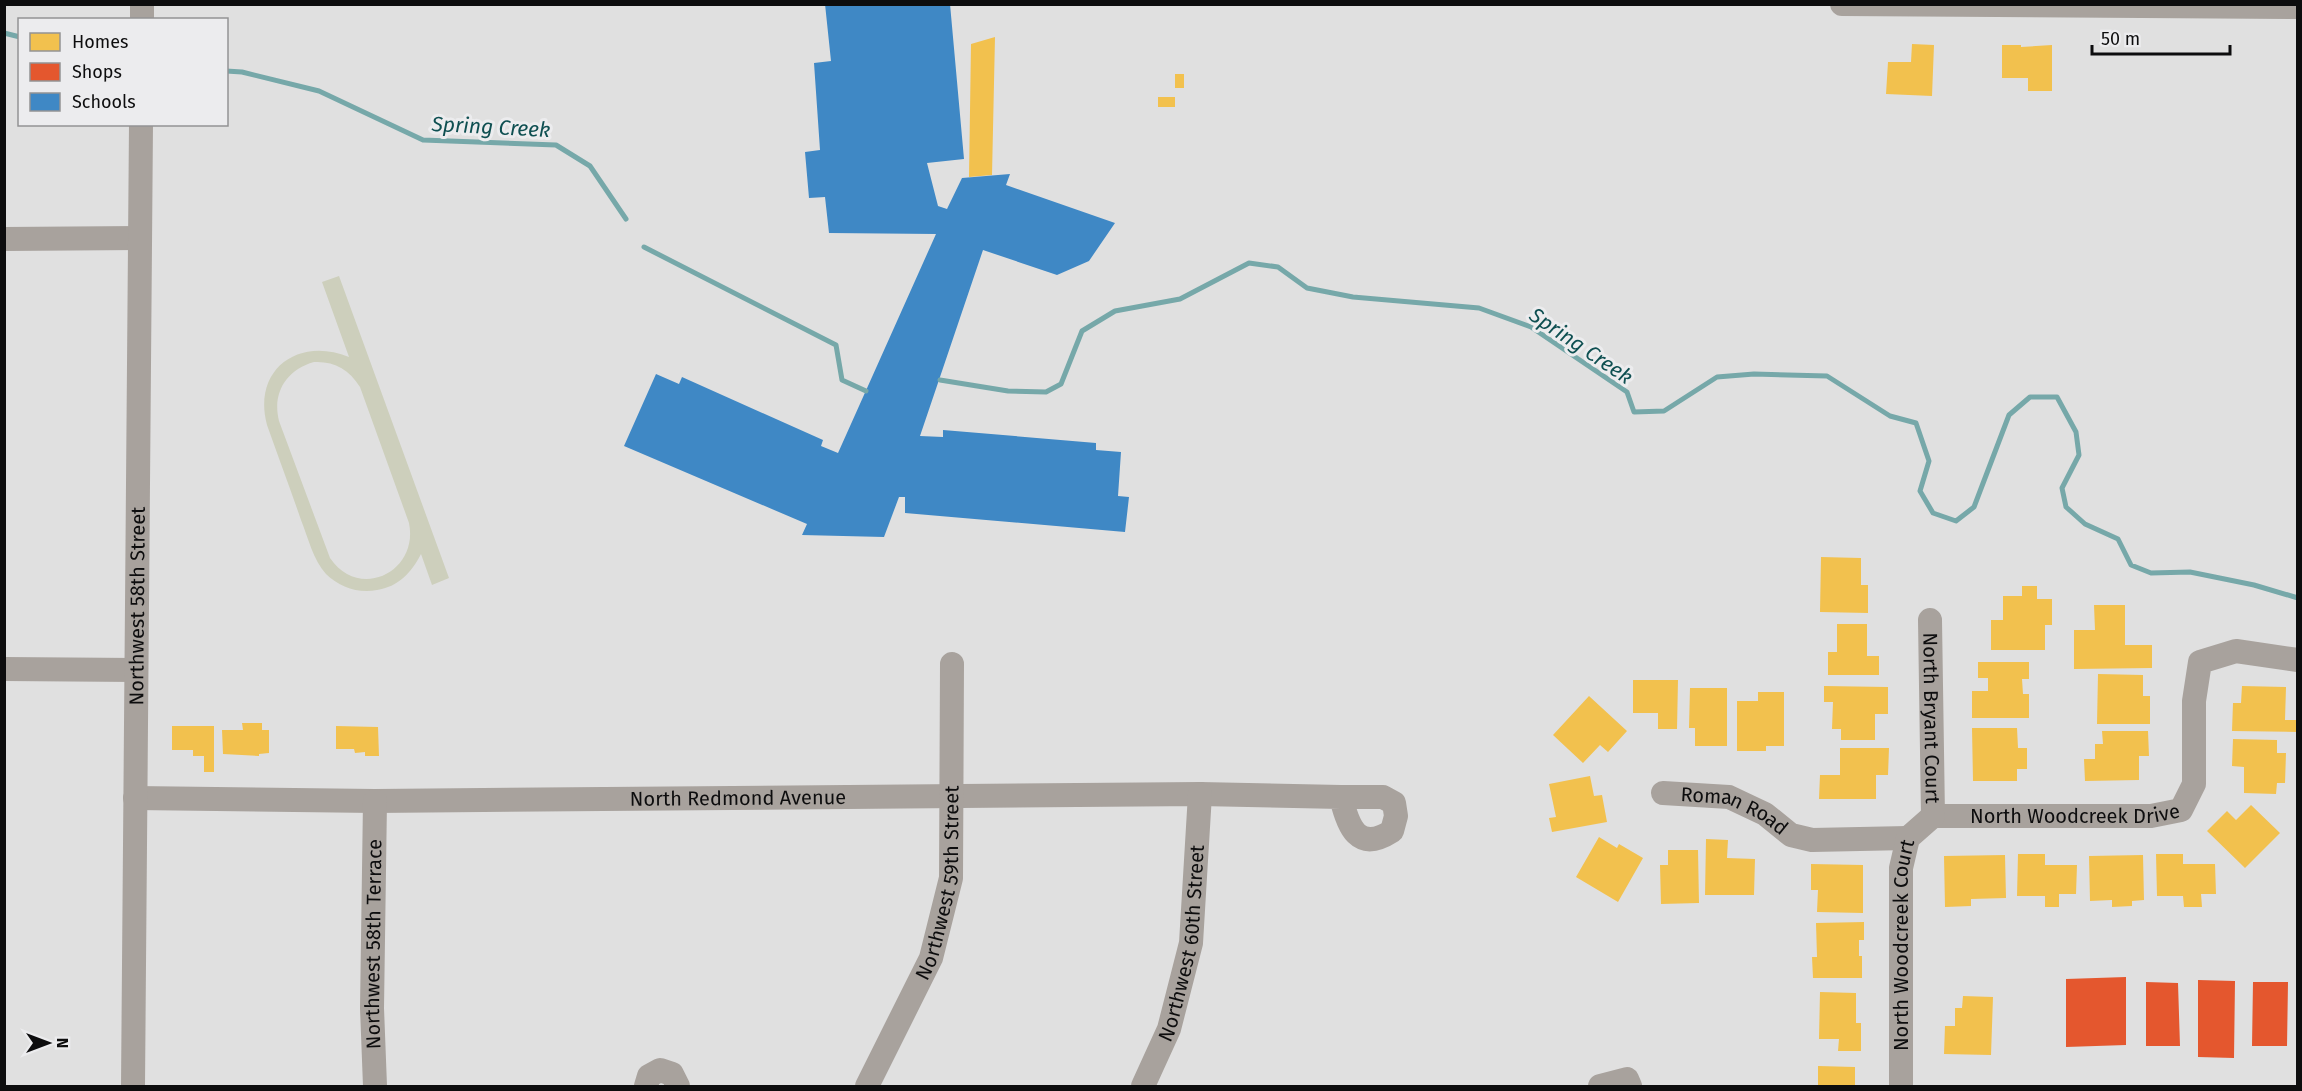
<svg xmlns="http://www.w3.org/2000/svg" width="2302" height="1091" font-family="'Fira Sans',sans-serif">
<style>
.green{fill:#cdcfbc;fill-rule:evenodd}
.homes{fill:#f2c14e}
.shops{fill:#e4572e}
.schools{fill:#3f88c5}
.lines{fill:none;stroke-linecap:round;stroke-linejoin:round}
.stream{stroke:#76a8a9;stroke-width:5}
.minor{stroke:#a8a29d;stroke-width:24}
.labels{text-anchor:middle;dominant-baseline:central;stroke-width:6;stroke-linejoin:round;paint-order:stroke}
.street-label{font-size:20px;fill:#0d0d0e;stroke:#ececee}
.water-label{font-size:21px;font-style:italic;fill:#0e4f51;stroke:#ececee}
</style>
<rect width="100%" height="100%" fill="#e0e0e0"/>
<path class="green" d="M339,276L449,578L432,585L421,554C412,572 398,587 377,590C359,594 339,587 326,574C313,560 308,537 301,520C290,488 278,456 267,425C252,369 299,336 349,357L322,282ZM314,362C334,361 349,369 360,387L409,523C419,572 359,601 330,558L279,421C272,393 286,370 314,362Z"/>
<path class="homes" d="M995,37L992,175L969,177L971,44Z
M1912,44L1934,45L1932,96L1886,94L1888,62H1911Z
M2002,45H2021V47L2052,45V91H2028V78H2002Z
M1175,74H1184V88H1175Z
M1158,97H1175V107H1158Z
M1821,557L1861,558V585H1868V613L1820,612Z
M2022,586H2037V599H2052V625H2045V650H1991V620H2003V596H2022Z
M2094,605H2125V645H2152V668L2074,669V630H2095Z
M1837,624H1867V656H1879V675H1828V652H1837Z
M1978,662H2029V679H2022L2023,694H2029V718H1972V691H1988V678H1978Z
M2098,674L2143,675V696H2150V724H2097Z
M1633,680H1678L1677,729H1658V713H1633Z
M1824,686L1888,687V714H1875V740H1841V729H1832L1833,702H1824Z
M2242,686L2286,687L2285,720H2298V732L2232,731L2233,703H2241Z
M1690,688H1727V746H1695V728H1689Z
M1758,692H1784V746H1766V751H1737V701H1758Z
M1589,696L1627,731L1608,752L1600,745L1583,763L1553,735Z
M242,723H262V730H269V753L259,754V756L223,754L222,730H243Z
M172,726H214V772H204V756H193V750H172Z
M336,726L378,727L379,756H365V752L355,753L354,749H336Z
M1972,728H2017L2018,748H2027V769H2017V781H1973Z
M2102,731H2148L2149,756H2139V780L2085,781L2084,759H2095V744H2103Z
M2233,739L2277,740V753H2286L2285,783H2277L2276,794L2244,793V767L2232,766Z
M1840,748H1889L1888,775H1876V799H1819L1820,775H1840Z
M1590,776L1594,796L1602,795L1607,822L1552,832L1549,818L1556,817L1549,784Z
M2251,805L2280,833L2245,868L2207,831L2227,811L2236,820Z
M1599,837L1617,848L1619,844L1643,858L1618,902L1576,877Z
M1706,839L1728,840L1727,858L1755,859L1754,895H1705Z
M1668,850H1698L1699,903L1661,904L1660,865H1668Z
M2018,854H2045V865H2077L2076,894H2059V907H2045V896H2017Z
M2156,854H2183V864H2215L2216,894H2201L2202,907H2184L2183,896H2157Z
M2005,855L2006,898L1971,899V906L1945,907L1944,856Z
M2143,855L2144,900L2132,901V906L2112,907V900L2090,901L2089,856Z
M1811,864L1863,865V913L1817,912L1818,890H1811Z
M1864,922V940H1859V956H1862V978H1813L1812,957H1817L1816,923Z
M1820,992L1856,993V1023H1861V1051H1838L1839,1039H1819Z
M1963,996L1993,997L1991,1055L1944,1054L1945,1026H1955V1008H1962Z
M1818,1066L1855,1067V1086H1818Z"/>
<path class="shops" d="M2126,977V1045L2066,1047V979Z
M2198,980L2235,981L2234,1058L2198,1057Z
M2146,982L2178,983L2180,1046H2146Z
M2253,982H2288L2287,1046H2252Z"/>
<path class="schools" d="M825,4H950L964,159L927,163L938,206L947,209L962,178L1010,174L1006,185L1115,223L1089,261L1057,275L983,250L920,436L943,437V430L1096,443V450L1121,452L1118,496L1129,497L1125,532L905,513V497H899L884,537L802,535L807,524L624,446L656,374L679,384L682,377L823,440L821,446L838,453L936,234L829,233L825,197L809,198L805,152L820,150L814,63L831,61Z"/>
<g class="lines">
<path class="stream" d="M4,33L20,37
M226,71L242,72L319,91L423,140L556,145L590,166L626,219
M644,247L836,345L842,380L866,391
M940,380L1008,391L1046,392L1061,384L1082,331L1115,311L1180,299L1249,263L1278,267L1307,288L1353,297L1479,308L1531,327L1627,392L1634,412L1664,411L1717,377L1754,374L1827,376L1890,416L1916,423L1929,461L1920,491L1933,513L1956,521L1974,507L2009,415L2030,397H2057L2076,432L2079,455L2062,488L2066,507L2085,524L2118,539L2131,565L2151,573L2190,572L2254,585L2298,598"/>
<g class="minor">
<path d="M1842,4L2298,7"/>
<path d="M142,20V4"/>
<path d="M4,239L140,238"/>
<path id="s1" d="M1930,620L1933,816"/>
<path d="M4,669L136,670"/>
<path id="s2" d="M1663,793L1729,797L1765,814L1791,835L1812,840L1908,838"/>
<path id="s3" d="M135,798L375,801L1200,794L1341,797C1348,827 1358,853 1392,831L1396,816L1394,803L1383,797H1341"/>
<path id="s4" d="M1933,816H2151L2181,810L2194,784V701L2200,662L2236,651L2298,660"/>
<path id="s5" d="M133,1086L141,124"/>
<path id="s6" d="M375,1086L372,1008L375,801"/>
<path d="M646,1086L649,1076L660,1070L672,1074L678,1086"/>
<path id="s7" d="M867,1086L931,958L951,878L952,664"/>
<path id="s8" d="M1143,1086L1169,1029L1191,943L1200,794"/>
<path d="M1600,1086L1627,1079L1630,1086"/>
<path id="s9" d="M1901,1086V868L1908,838L1933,816"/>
</g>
</g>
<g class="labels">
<g class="street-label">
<text stroke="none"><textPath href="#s5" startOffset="480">Northwest 58th Street</textPath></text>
<text stroke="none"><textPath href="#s1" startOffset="98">North Bryant Court</textPath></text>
<text stroke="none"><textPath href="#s3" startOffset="603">North Redmond Avenue</textPath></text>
<text stroke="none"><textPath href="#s4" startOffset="142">North Woodcreek Drive</textPath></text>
<text stroke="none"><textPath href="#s2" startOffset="75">Roman Road</textPath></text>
<text stroke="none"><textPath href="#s7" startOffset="219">Northwest 59th Street</textPath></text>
<text stroke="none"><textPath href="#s8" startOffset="150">Northwest 60th Street</textPath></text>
<text stroke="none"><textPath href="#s6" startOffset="142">Northwest 58th Terrace</textPath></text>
<text stroke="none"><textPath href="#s9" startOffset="141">North Woodcreek Court</textPath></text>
</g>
<g class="water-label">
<text transform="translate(491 127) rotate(3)">Spring Creek</text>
<text transform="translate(1581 346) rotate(34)">Spring Creek</text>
</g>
</g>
<rect width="2302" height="1091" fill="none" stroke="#0d0d0e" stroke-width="12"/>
<rect x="18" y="18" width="210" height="108" fill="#ececee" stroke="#939394" stroke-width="1.5"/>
<rect x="30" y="33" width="30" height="18" fill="#f2c14e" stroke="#939394" stroke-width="1.5"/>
<text x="72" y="48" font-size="18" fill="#0d0d0e">Homes</text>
<rect x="30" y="63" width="30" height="18" fill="#e4572e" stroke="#939394" stroke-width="1.5"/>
<text x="72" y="78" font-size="18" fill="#0d0d0e">Shops</text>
<rect x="30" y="93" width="30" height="18" fill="#3f88c5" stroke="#939394" stroke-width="1.5"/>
<text x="72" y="108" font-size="18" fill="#0d0d0e">Schools</text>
<g transform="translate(48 1043) rotate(90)" stroke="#ececee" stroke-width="4.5" paint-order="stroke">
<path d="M0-4.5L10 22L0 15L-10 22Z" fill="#0d0d0e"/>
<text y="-9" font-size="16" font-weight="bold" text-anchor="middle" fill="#0d0d0e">N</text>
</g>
<path d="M2092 45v9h138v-9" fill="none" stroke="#0d0d0e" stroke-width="3"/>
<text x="2101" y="45" font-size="18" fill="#0d0d0e" stroke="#ececee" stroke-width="4.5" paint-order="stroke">50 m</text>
</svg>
